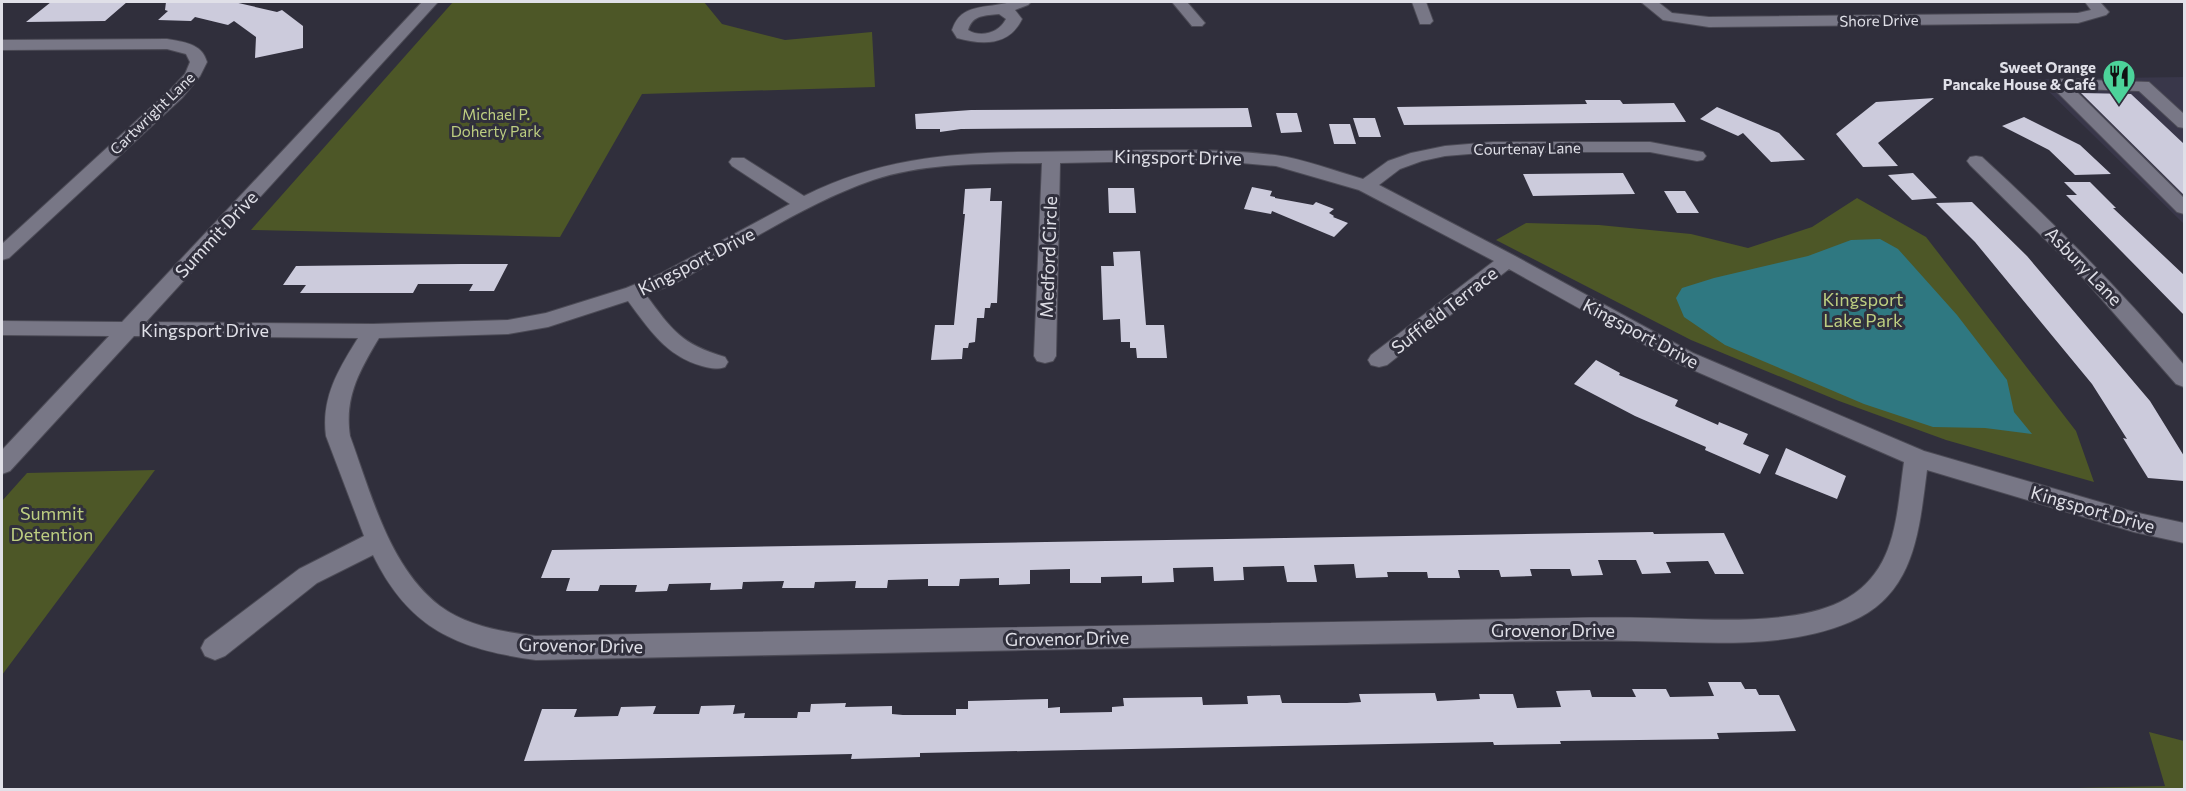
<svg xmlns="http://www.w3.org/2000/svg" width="2186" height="791" font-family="Commissioner,sans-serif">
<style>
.built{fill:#39374a}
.green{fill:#4d5727}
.water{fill:#2f7881}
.building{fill:#cccbdc}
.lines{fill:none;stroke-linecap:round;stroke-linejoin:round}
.minor-casing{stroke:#4c4b56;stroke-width:2}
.minor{fill:#787786;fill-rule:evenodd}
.labels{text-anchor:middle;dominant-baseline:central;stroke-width:6;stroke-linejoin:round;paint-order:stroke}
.far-street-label{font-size:15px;fill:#e0e0e8;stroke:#302f3c}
.far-poi-label{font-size:15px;font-weight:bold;fill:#e0e0e8;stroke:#302f3c;text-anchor:end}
.far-park-label{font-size:15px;fill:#bdce81;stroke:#302f3c}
.street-label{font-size:18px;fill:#e0e0e8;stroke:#302f3c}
.park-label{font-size:18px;fill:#bdce81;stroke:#302f3c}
</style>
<rect width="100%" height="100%" fill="#302f3c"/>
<path class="built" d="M2184,77V224L2036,79Z"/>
<path class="green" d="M453,2H704L722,24L785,40L872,32L875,87L642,94L560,237L251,230Z
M1857,198L1926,237L2076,431L2094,482L1946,440L1839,401L1691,340L1496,240L1526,223L1599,225L1691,234L1748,248L1812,227Z
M155,470L2,675V501L27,473Z
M2149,732L2184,741V789H2028L2165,786Z"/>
<path class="water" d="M1880,239L1898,249L1957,315L2007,380L2014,412L2032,434L1985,428L1933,427L1864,404L1725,345L1684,317L1676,298L1682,288L1714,278L1808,256L1851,240Z"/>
<path class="building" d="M51,2H127L105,21L26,22Z
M166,2H234L277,12L282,10L303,26V48L255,58L256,37L234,21L228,25L195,17L191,21L158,20L168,11L165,10Z
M2081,93L2131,94L2184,144V195Z
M1934,98L1878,143L1898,166L1863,167L1836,134L1876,102Z
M1585,100H1620L1623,104L1674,103L1686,122L1404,125L1397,107L1587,104Z
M1717,107L1779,133L1805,160L1771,162L1743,133L1738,136L1700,119Z
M1248,108L1252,127L961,129L940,132V129H916L915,114L971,110Z
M1276,113H1297L1302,132L1281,133Z
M2024,117L2080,145L2111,174L2075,175L2049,150L2002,126Z
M1353,118H1375L1381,137H1359Z
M1329,124H1350L1356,144H1334Z
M1623,173L1635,194L1533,196L1523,174Z
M1913,173L1937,198L1912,200L1888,175Z
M2064,182H2090L2116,208H2113L2184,275V315L2066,195H2077Z
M1252,187L1272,191L1270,196L1275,197V198L1313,205L1316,202L1334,209L1329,213L1334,216L1333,217L1348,223L1334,237L1272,211L1271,214L1244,209Z
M991,188L990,201H1002L997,303H991L990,308H985L984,318H977L975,342L969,343L968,348H963L962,359L931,360L935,325H954L965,214H963L965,189Z
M1108,188H1134L1136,213H1109Z
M1664,191H1685L1699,213H1677Z
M1972,202L2027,256L2150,401L2184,456V481L2148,478L2123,438L2127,439L2092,384L1975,242L1936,203Z
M1140,251L1146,325H1164L1167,358H1137L1136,348H1130V342H1121L1120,319L1103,320L1101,266H1114L1113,252Z
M461,264H508L494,291H469L473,284H418L413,293H300L306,285H283L296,266Z
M1596,360L1620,373L1619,375L1678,400L1675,406L1718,425L1719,422L1748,434L1743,444L1769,455L1760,474L1705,450L1706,447L1635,416L1574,384Z
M1786,448L1846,476L1837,499L1775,474Z
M1653,532L1654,534L1724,533L1744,574H1715L1708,561L1666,562L1671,573L1642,574L1636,560H1598L1603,575L1572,576L1570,569H1530L1532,576L1501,577L1499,570H1458L1460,578H1428L1427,572H1387L1388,577L1356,578L1354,564L1314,565L1317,582H1287L1284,566L1243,567L1244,580L1214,581L1213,567L1173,568L1174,582L1142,583V576L1101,577V583H1070V569L1030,570V584L999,585V578L960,579L959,586H928V579L888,580L887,588H855L856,581L815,582L814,588H782L784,581L743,582L742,589L710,590L711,583L669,584L667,591L635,592L637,585H600L598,591H566L570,578H541L552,550Z
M1708,682H1741L1745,689H1756L1759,695H1779L1796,731L1717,733L1719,739L1560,741L1561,744L1494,745L1493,742L920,753V757L851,759L852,754L524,761L542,709H577L574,717L618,716L621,707L656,706L653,714H699L701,706L735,705L733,714L745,713L744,718H797L798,712H810L811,704L846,703L845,707L892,706V714L903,715H956V709H968V701L1048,699V708L1060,707V713L1112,712V707L1124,706L1123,698L1202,697L1203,705L1248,704L1247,696L1280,695L1282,703H1347L1361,702L1359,694L1435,693L1437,701L1480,699L1479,694H1513L1517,708L1561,707L1556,691L1590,690L1592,697H1636L1632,689H1666L1670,697L1714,696Z"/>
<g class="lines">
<defs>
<path id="minor" d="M422,2H438L146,322L373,324L508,320L546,313L626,288L660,274L790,204L732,166L729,162L732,158H744L804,196C902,147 992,153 1098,151C1157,150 1216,148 1275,155C1304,159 1335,171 1363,179L1388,161L1411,153L1445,146L1493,142H1650L1703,152L1706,156L1703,160L1697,161L1650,152H1493L1445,156L1422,161L1400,169L1379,185L1515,256L1693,353L1924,451L2134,512L2184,523V543L2134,532L1927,470C1919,531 1915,595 1850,622C1784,650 1705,642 1634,641C1587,640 1539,641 1492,642C1173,647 855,653 536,660C457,649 409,629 373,555L317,583L225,656L215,660L205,656L201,648L205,640L299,569L364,536L326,436C321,398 338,370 358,338L134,336L10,471L2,474V450L109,336L2,335V321L122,322ZM1208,160L1276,166L1359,190L1494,261L1371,355L1368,360L1371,365L1379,367L1387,365L1509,269L1677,363L1904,462C1896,517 1897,574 1840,602C1791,626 1705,619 1650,618C1606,617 1562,618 1517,619C1190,624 863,630 536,636C503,632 467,626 440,606C389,567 371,493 350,436C344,397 360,370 379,338L508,334L548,327L628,301C649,329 666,356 702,366C710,368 716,370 725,367L728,362L725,357C681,344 672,330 646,295L674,284C737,249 806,203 873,180C927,162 986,164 1042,163L1034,356L1037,361L1045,363L1053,361L1056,356L1060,163Z
M1010,2H1031L1028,5L1015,10L1022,19C1009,46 983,45 957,38L952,30C961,2 987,9 1010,2ZM999,14L1006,19C999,33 981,38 968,30C973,14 985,16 999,14Z
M1172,2H1187L1205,23L1202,26H1192Z
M1412,2H1426L1433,21L1430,24H1420Z
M1641,2H1658L1672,13L1709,17L2078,13L2091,10L2085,2H2100L2109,12L2106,15L2078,23L1709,27L1663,20Z
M167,39C183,42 202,43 207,62L200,76L182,98L9,258L2,260V244L170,90L185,74L190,62L186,54L167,49L2,50V40Z
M2059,79L2149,82L2184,114V128L2178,127L2139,91L2074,89L2184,198V214L2177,212L2053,88L2051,84L2053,80Z
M1976,156L1982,157C2054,223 2122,291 2184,365V387L2176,384L2077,271L1970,165L1967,161L1970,157Z"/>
</defs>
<use href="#minor" class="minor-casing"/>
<use href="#minor" class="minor"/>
</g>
<defs>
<symbol id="restaurant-pin" viewBox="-11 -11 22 30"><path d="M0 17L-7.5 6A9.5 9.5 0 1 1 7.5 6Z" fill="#4cd39a" stroke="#302f3c"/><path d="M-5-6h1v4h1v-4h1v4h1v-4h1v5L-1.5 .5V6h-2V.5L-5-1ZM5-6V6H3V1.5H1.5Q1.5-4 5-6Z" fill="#111"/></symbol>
</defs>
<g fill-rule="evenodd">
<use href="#restaurant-pin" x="2100" y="57" width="38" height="52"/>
</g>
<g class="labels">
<g class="far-street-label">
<text transform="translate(1879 20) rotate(-1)">Shore Drive</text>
<text transform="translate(152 113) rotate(-44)">Cartwright Lane</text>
<text transform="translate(1527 148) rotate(-1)">Courtenay Lane</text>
</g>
<g class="far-poi-label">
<text x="2096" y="67">Sweet Orange<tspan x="2096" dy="17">Pancake House &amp; Café</tspan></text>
</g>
<g class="far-park-label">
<text x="496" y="114">Michael P.<tspan x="496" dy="17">Doherty Park</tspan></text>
</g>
<g class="street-label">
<text transform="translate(1178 157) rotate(1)">Kingsport Drive</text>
<text transform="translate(216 234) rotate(-47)">Summit Drive</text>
<text transform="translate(1048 257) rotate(-88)">Medford Circle</text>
<text transform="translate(696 261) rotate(-27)">Kingsport Drive</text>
<text transform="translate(2084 266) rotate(46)">Asbury Lane</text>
<text transform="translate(1444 310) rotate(-38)">Suffield Terrace</text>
<text x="205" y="330">Kingsport Drive</text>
<text transform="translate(1641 333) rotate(28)">Kingsport Drive</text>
<text transform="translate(2093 509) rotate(16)">Kingsport Drive</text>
<text x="1553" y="630">Grovenor Drive</text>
<text transform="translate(1067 638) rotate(-1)">Grovenor Drive</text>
<text transform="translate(581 645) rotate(1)">Grovenor Drive</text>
</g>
<g class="park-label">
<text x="1863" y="299">Kingsport<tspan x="1863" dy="21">Lake Park</tspan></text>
<text x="52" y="513">Summit<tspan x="52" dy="21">Detention</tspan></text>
</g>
</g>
<rect width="2186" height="791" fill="none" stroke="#e0e0e8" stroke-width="6"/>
</svg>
